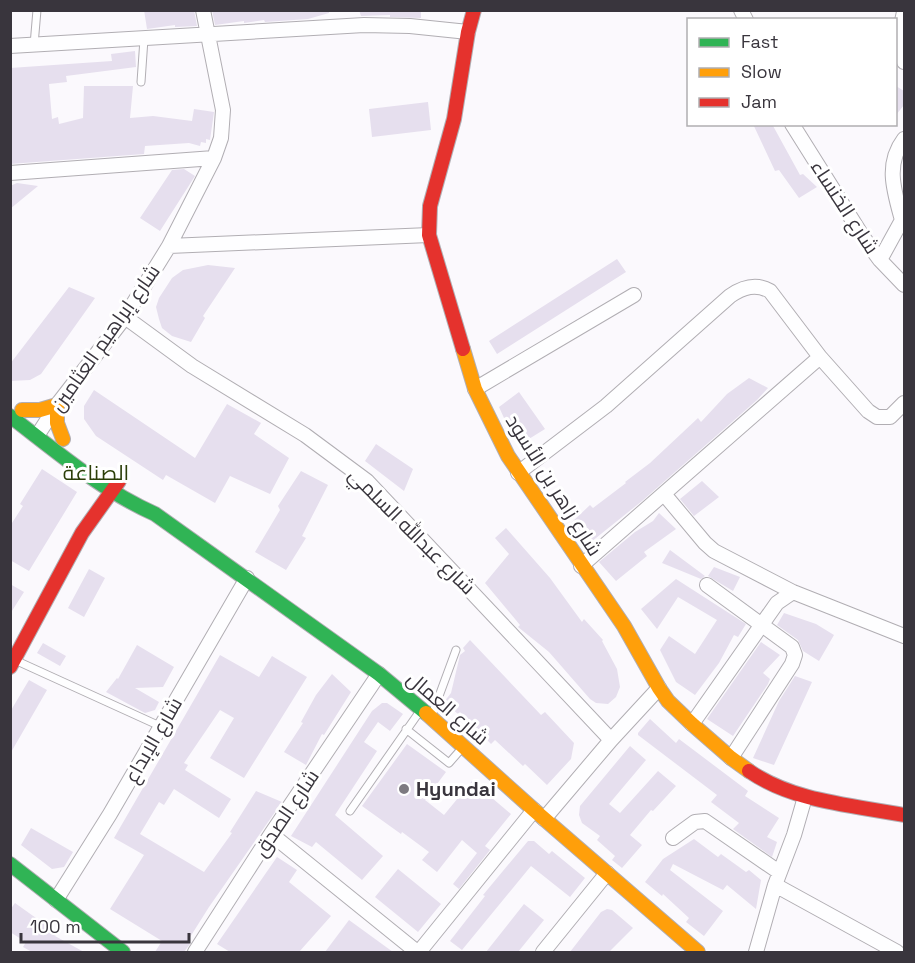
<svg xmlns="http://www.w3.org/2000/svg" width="915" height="963" font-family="'Space Grotesk',Cairo,sans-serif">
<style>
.building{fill:#e6dfee}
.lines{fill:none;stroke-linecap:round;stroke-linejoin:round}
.lane-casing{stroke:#b1aeb3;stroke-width:9}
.street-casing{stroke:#b1aeb3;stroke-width:16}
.fast-casing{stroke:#b1aeb3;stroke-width:16}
.slow-casing{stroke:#b1aeb3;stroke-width:16}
.jam-casing{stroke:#b1aeb3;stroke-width:16}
.lane{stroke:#fefeff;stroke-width:7}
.street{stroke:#fefeff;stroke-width:14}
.fast{stroke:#30b455;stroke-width:14}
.slow{stroke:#ff9f0a;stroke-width:14}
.jam{stroke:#e5322d;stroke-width:14}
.poi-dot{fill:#7d7a80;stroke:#fff;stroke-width:2}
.labels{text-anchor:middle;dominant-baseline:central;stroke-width:6;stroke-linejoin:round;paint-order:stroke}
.street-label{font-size:20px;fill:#39353d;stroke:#fff}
.poi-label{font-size:20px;font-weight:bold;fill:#39353d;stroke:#fff;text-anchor:start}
.neighbourhood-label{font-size:21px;fill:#2c3f09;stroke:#fff}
</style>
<rect width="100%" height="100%" fill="#fbf9fd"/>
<path class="building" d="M144,10H194L197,26L175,27V25L147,29Z
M212,10H329V13L308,19L265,22L264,20L244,23V21L215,25Z
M359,10H421V18L390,17V15L361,16Z
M135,51L136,67L66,76L67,82L49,84L52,119L58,117L59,124L83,118L84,86H133L130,118L153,116L192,121L194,109L214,112L210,140L206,139V143L201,142L200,146L189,143L145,146L144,154L10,164V68L112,61L111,54Z
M896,86L904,91V105L896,115Z
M428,102L431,130L372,137L369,109Z
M753,124H772L800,175L803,174L817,187L799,198L779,170L775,171Z
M184,169L195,176L160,231L140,218L172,170Z
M17,183L38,186L10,209V186Z
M617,259L626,272L497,354L489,341Z
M208,265L235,268L203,316L205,318L191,342L172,336L162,328L159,319L156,307L159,298L172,278L183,270Z
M69,287L95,298L41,374L30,380L10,381V364Z
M749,378L768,388L757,400L642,501L586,546L570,524L590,505L593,508L626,483L625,482L650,463L698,418L701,422L727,394Z
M94,390L195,458L227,404L261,423L254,434L289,458L270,494L230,476L215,503L166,475L163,480L96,436L84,419V406Z
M519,392L545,429L524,442L513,438L499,407Z
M376,444L413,469L404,491L365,461Z
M42,469L77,492L29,571L10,560V526L23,506L20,504Z
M301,471L328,485L302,536L306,538L286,570L255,552L280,510L278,506Z
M702,481L719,497L694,516L680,499Z
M659,513L676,529L644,552L647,556L616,581L599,562L635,532L653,521Z
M506,528L550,578L582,622L584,619L603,640L602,641L617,669L620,687L616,697L608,704L596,703L590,699L549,652L518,627L520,625L485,583L509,554L495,538Z
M670,550L705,576L701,579L662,563Z
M714,567L740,577L733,591L708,576Z
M89,569L105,578L84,617L68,608Z
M676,579L746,624L738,637L734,635L719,663L695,695L676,682L660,650L669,636L695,654L717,620L678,597L657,629L641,609Z
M10,584L24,592L10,614Z
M784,613L816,624L834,635L819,661L803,651L798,640L777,625Z
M470,640L541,715L545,712L574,743L571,759L547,785L525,764L523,766L495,740L491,744L460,712L458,714L444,702L451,693L460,655L465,651L463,648Z
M761,642L780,655L763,673L770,679L768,684L733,736L707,719Z
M43,643L66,656L60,666L37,653Z
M137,645L174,667L163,687L135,688L159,702L155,710L145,713L106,692L117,678L118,679Z
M220,655L259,677L272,656L307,677L244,778L210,758L234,718L220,710L184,763L188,765L185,770L231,799L219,818L174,789L164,805L159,802L140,834L204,872L232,833L230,832L256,791L282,802L209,907L187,942L190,944L184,952H155L162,941L110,909L144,855L114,838Z
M332,674L351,692L324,735L322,734L306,765L284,752L303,723L301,722L316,695Z
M795,676L812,682L774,765L753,758L779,701Z
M29,680L47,690L10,754V712Z
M382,703H387L403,714L390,731L378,722L364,742L377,751L335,815L383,856L362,880L316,842L312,847L291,836L372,711Z
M650,719L676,743L679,739L748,791L745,796L779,818L767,837L777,842L772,857L733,829L739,823L711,802L717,795L638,735V733Z
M407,744L446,772L425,800L444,815L472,781L511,814L485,846L490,850L459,889L453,884L477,853L462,840L437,872L422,860L429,852L402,832L401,834L362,806Z
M630,746L646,760L609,804L620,813L658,771L676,786L653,811L651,810L630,835L642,845L622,868L612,860L615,856L597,840L600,836L582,823L579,815L580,806Z
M31,828L73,852L64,867L52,869L21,845Z
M694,839L718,857L721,854L746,872L749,870L761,880L756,909L727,885L723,890L673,864L670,870L723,911L704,936L686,922L689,918L663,894L662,896L645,882L663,859Z
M528,841H534L549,854L552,851L585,878L570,897L531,866L462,950L450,941L485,896L483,895Z
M277,857L297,870L289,882L331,916L299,952H230L217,944Z
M398,869L441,904L418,932L375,897Z
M15,903L57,933L55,936L84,952H32L23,947L26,942L10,932V910Z
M524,904L544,920L518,952H486Z
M607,909L612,910L633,928L609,952H570L601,912Z
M349,920L393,952H325Z"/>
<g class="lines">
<defs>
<path id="lane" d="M34,45L37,10
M141,82L144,39
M17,661L162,727
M432,715L456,650
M406,729L449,763L463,747
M350,811L420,711"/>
<path id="street" d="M741,10L746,20
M904,12L898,39L904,62
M10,46L364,25L410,26L468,32
M792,124L863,237L880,260L904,285
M10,173L214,158
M169,246L429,235
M880,260L902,220C894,191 885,164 904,139
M125,317L192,366L305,435L367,481L611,740
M475,389L634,295
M37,436L57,405L125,317L169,246L214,158L221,138L223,110L203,10
M518,473L606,406L730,296C743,287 756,283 770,291L820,357
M664,494L705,543L714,551L793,592L904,636
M581,566L820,357L868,411L877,417H890L904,403
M707,585L792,647L795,655L792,664L731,758
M692,724L777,603L793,592
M544,819L611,740L659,688
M271,834L417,952
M673,838L695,822L705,821L779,872
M775,885L897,952
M56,900L110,814L247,578
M195,952L271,834L379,674
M419,952L534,810
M543,952L607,873
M756,952L775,885L794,835L805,797"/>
<path id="fast" d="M10,416C57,452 101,490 155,514L379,674L426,713
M10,864L123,952"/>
<path id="slow" d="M463,349L475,389L508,456L624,626L659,688L668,701L692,724L731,758L749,771
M22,410H40L57,405V423L63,439
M426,713L534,810L698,952"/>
<path id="jam" d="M463,349L429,235L430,206L454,119L468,32L474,10
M10,667L82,533L119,481
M749,771C794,802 852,805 904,815"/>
</defs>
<use href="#lane" class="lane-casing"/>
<use href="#street" class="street-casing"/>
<use href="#fast" class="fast-casing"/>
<use href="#slow" class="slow-casing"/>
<use href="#jam" class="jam-casing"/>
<use href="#lane" class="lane"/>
<use href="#street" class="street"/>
<use href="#fast" class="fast"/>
<use href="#slow" class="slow"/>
<use href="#jam" class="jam"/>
</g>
<circle class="poi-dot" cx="404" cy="789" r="6"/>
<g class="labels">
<g class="street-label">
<text transform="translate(845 207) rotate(57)">شارع الخنساء</text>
<text transform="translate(105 338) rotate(-55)">شارع إبراهيم العثامين</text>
<text transform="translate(554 485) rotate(58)">شارع زاهر بن الأسود</text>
<text transform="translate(412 531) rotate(45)">شارع عبدالله السلمي</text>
<text transform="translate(448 708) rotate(41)">شارع العمال</text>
<text transform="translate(153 740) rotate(-60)">شارع الإبداع</text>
<text transform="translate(286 813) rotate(-56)">شارع الصدق</text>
</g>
<g class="poi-label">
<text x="416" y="789">Hyundai</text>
</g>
<g class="neighbourhood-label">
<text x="96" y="472">الصناعة</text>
</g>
</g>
<rect width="915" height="963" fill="none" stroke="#39353d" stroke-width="24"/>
<rect x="687" y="18" width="210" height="108" fill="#ffffff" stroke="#b0aeb1" stroke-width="1.5"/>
<rect x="699" y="38" width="30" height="9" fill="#30b455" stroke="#b0aeb1" stroke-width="1.5"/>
<text x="741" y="48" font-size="18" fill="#39353d">Fast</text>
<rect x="699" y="68" width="30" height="9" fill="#ff9f0a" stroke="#b0aeb1" stroke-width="1.5"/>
<text x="741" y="78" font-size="18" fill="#39353d">Slow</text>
<rect x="699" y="98" width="30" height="9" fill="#e5322d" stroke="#b0aeb1" stroke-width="1.5"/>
<text x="741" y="108" font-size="18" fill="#39353d">Jam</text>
<path d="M21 933v9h168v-9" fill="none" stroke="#39353d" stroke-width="3"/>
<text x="30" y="933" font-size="18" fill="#39353d" stroke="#ffffff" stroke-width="4.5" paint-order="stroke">100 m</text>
</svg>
